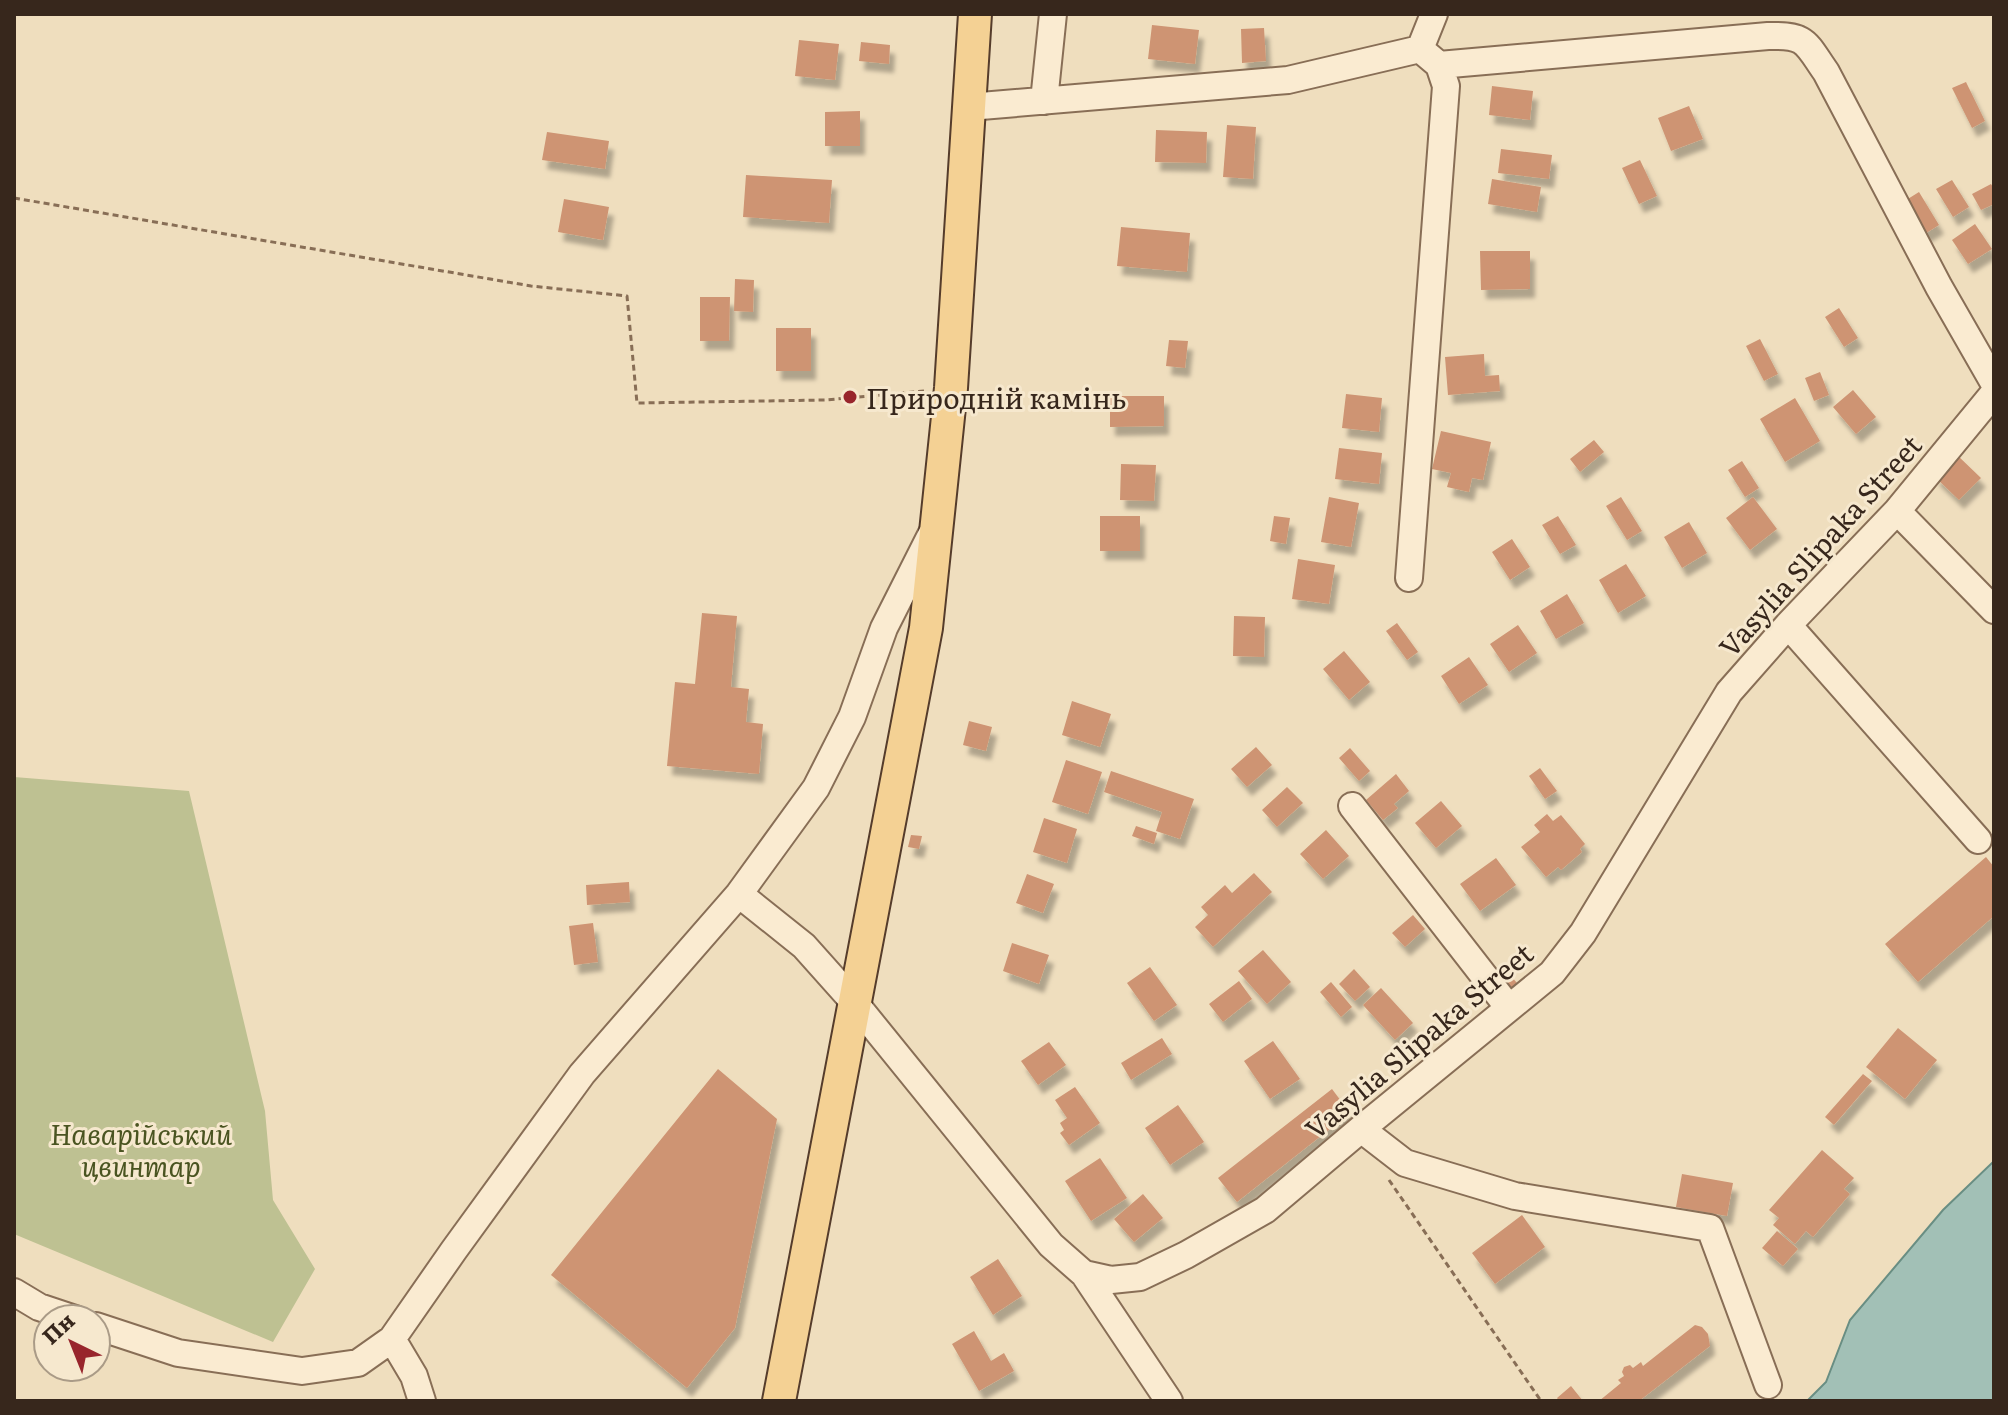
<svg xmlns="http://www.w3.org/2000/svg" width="2008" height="1415" font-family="Literata,serif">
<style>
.cemetery{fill:#bec192}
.water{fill:#a2c0b6;stroke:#698e83;stroke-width:2}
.building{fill:#ce9473;filter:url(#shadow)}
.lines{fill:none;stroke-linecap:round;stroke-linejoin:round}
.minor-casing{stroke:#886e56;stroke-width:30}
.major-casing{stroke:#553c2b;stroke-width:36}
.path{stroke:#886e56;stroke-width:3;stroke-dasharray:6 4;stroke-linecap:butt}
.minor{stroke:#faebd1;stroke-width:26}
.major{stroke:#f4d194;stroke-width:32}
.poi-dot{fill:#98252c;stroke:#f6e8ce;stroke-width:3}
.labels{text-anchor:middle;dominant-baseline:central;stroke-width:6;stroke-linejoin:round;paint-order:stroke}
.poi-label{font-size:28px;fill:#37271c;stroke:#f6e8ce;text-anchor:start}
.street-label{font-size:28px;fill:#37271c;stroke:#f6e8ce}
.park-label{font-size:28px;font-style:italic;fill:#4a5421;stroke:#f6e8ce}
</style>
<defs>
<filter id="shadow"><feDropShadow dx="5" dy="9" stdDeviation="2" flood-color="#0004"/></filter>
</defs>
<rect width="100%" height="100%" fill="#efdebe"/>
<path class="cemetery" d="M14,777L189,791L265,1111L273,1200L315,1269L273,1342L14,1234Z"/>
<path class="water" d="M1994,1161V1401H1807L1826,1382L1850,1320L1943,1210Z"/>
<path class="building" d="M1152,25L1199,30L1195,64L1148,59Z
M1264,28L1266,61L1242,63L1241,29Z
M799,40L839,44L835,80L795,76Z
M861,42L890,45L889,64L859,61Z
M1966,82L1985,121L1972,128L1952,88Z
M1492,86L1533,91L1530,120L1489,115Z
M1689,106L1703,139L1671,151L1658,118Z
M860,111V146H825V112Z
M1227,125L1256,127L1253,179L1223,177Z
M1156,130L1207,132L1206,163L1155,162Z
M547,132L609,141L605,169L542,160Z
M1501,149L1552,155L1549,179L1498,173Z
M1640,160L1657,196L1639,204L1622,168Z
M746,175L832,180L829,223L743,217Z
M1492,179L1541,187L1537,212L1488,204Z
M1952,180L1969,207L1953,217L1936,189Z
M1991,184L1994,189V204L1981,210L1972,194Z
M1919,192L1939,225L1923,235L1903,202Z
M564,199L609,207L603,240L558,232Z
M1975,224L1992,249L1968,264L1952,240Z
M1121,227L1190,233L1187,272L1117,266Z
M1480,251H1530V289L1481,290Z
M735,279L754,280L753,312L734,311Z
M700,297H730L729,341H700Z
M1839,308L1858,338L1844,347L1825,317Z
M776,328H811V371H776Z
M1760,339L1778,374L1764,381L1746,346Z
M1169,340L1188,341L1185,368L1166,366Z
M1484,354L1485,376L1499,375L1500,391L1448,395L1445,357Z
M1820,372L1829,395L1814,401L1805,378Z
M1853,390L1876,417L1856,434L1833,407Z
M1346,394L1382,398L1379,432L1342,428Z
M1110,396H1164V426L1110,427Z
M1795,398L1820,441L1785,462L1760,419Z
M1441,431L1491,442L1483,480L1472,478L1469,492L1447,487L1451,473L1432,469Z
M1594,440L1604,452L1580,472L1570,459Z
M1339,448L1382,453L1379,484L1335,479Z
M1956,454L1981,478L1959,500L1934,476Z
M1742,461L1759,488L1745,497L1728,470Z
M1121,464L1156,465L1154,501L1120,500Z
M1329,497L1359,503L1351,547L1321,542Z
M1621,497L1642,531L1627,540L1606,506Z
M1753,497L1777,529L1750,550L1726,518Z
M1100,516H1140V551H1100Z
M1274,516L1290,518L1286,544L1270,541Z
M1558,516L1576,545L1560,554L1542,525Z
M1689,522L1707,553L1682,568L1664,537Z
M1512,539L1530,567L1510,580L1492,552Z
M1298,559L1335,565L1329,604L1292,599Z
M1626,564L1646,596L1618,613L1599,580Z
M1567,594L1584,623L1556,639L1540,611Z
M702,613L737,616L731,687L749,689L746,722L763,724L759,774L667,766L675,682L695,684Z
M1234,616L1265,617L1264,657L1233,656Z
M1397,623L1418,652L1407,660L1386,631Z
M1518,625L1537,653L1509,672L1490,644Z
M1344,651L1370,682L1349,700L1323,669Z
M1469,657L1488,685L1459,704L1441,676Z
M1072,701L1111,714L1100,747L1062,735Z
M969,721L992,727L986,751L963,745Z
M1256,747L1272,765L1247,787L1231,769Z
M1350,748L1370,771L1359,781L1339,758Z
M1066,760L1102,772L1088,814L1052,802Z
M1540,768L1557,791L1545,799L1529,776Z
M1111,771L1194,799L1180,839L1156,831L1162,812L1104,792Z
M1396,774L1409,791L1394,804L1398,808L1383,820L1366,800Z
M1287,787L1303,803L1277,827L1262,810Z
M1441,801L1462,826L1436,848L1415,823Z
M1547,814L1553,821L1561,815L1585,844L1580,849L1582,852L1561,870L1558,867L1546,877L1521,847L1540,832L1534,825Z
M1044,818L1077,829L1067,863L1033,852Z
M1136,826L1157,833L1154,844L1132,836Z
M1326,830L1349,856L1323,879L1300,854Z
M911,835L922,836L919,849L908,847Z
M1986,857L1994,867V916L1918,982L1885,944Z
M1496,858L1516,885L1480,911L1460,884Z
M1254,873L1272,892L1213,947L1195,927L1208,915L1201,907L1225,885L1232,893Z
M1027,874L1054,884L1043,913L1016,903Z
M629,882L630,902L587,905L586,885Z
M1413,915L1425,929L1405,947L1392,933Z
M593,923L598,962L574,965L569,926Z
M1012,943L1049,955L1039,984L1003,971Z
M1263,950L1291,982L1267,1004L1238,971Z
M1150,967L1177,1005L1154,1021L1127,983Z
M1354,969L1370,987L1355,1001L1339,984Z
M1510,975L1517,983L1509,991L1501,984Z
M1239,981L1252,999L1223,1022L1209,1004Z
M1331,982L1352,1007L1341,1017L1320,992Z
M1381,988L1413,1023L1395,1040L1363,1005Z
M1898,1028L1937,1060L1905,1099L1866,1067Z
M1162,1038L1172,1054L1131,1080L1121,1063Z
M1273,1041L1300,1079L1270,1099L1244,1061Z
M1049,1042L1066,1065L1038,1085L1021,1061Z
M718,1069L777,1119L735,1328L687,1388L551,1275Z
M1863,1074L1872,1081L1834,1125L1825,1117Z
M1075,1087L1100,1123L1069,1145L1060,1133L1064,1130L1060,1123L1067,1118L1055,1100Z
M1332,1089L1350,1113L1237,1202L1218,1178Z
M1178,1105L1204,1142L1170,1165L1145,1128Z
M1822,1150L1854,1178L1844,1189L1850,1194L1813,1237L1806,1231L1795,1244L1773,1225L1779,1218L1769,1210Z
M1100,1158L1127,1198L1091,1221L1065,1181Z
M1682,1174L1733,1183L1727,1216L1676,1207Z
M1143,1194L1163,1218L1134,1242L1114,1219Z
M1522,1215L1545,1247L1495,1284L1472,1253Z
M1777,1231L1798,1249L1783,1266L1762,1248Z
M998,1259L1022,1296L993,1315L970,1277Z
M1695,1325L1702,1327L1708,1334L1710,1346L1639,1401H1599L1621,1383L1618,1380L1624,1376L1622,1372L1624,1367L1630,1365L1633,1368L1641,1362L1643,1366Z
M974,1331L991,1361L1004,1353L1014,1371L979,1391L952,1344Z
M1571,1386L1583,1401H1559L1557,1398Z"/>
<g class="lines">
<defs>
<path id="minor" d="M1420,49L1439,65L1768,36C1807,35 1805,42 1826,72L1939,287L1994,383
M1044,101L1053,14
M969,107L1288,80L1420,49L1434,14
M1897,511L1994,610
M1409,578L1446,86L1439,65
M1788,625L1978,840
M1352,806L1509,1008
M739,894L804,946L854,1002L1051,1245L1084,1274L1111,1280L1140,1277L1186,1255L1265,1210L1361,1129L1552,973L1583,933L1729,692L1788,625L1897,511L1994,393
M1361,1129L1405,1163L1515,1196L1710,1228L1768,1385
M1084,1274L1169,1401
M14,1292L39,1307L75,1319
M96,1326L178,1353L302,1371L358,1363L392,1339L454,1250L582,1074L739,894L816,788L852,717L884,628L931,535
M392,1339L414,1376L422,1401"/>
<path id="major" d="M779,1401L926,628L951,388L975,14"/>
</defs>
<use href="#minor" class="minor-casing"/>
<use href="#major" class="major-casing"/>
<path class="path" d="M14,198L531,286L627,296L637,403L826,400L924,391
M1389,1180L1541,1401"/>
<use href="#minor" class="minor"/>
<use href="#major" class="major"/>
</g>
<circle class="poi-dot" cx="850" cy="397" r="8"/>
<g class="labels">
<g class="poi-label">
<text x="866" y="397">Природній камінь</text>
</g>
<g class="street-label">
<text transform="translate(1819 545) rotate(-48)">Vasylia Slipaka Street</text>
<text transform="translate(1418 1040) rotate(-40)">Vasylia Slipaka Street</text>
</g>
<g class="park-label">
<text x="141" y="1133">Наварійський<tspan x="141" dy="32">цвинтар</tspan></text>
</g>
</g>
<rect width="2008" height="1415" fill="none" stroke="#37271c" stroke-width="32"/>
<g transform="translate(72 1343) rotate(317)"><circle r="38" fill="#f6e8ce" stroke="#aa9b87" stroke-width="2"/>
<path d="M0-6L14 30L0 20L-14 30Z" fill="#98252c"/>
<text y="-12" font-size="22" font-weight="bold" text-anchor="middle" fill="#37271c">Пн</text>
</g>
</svg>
